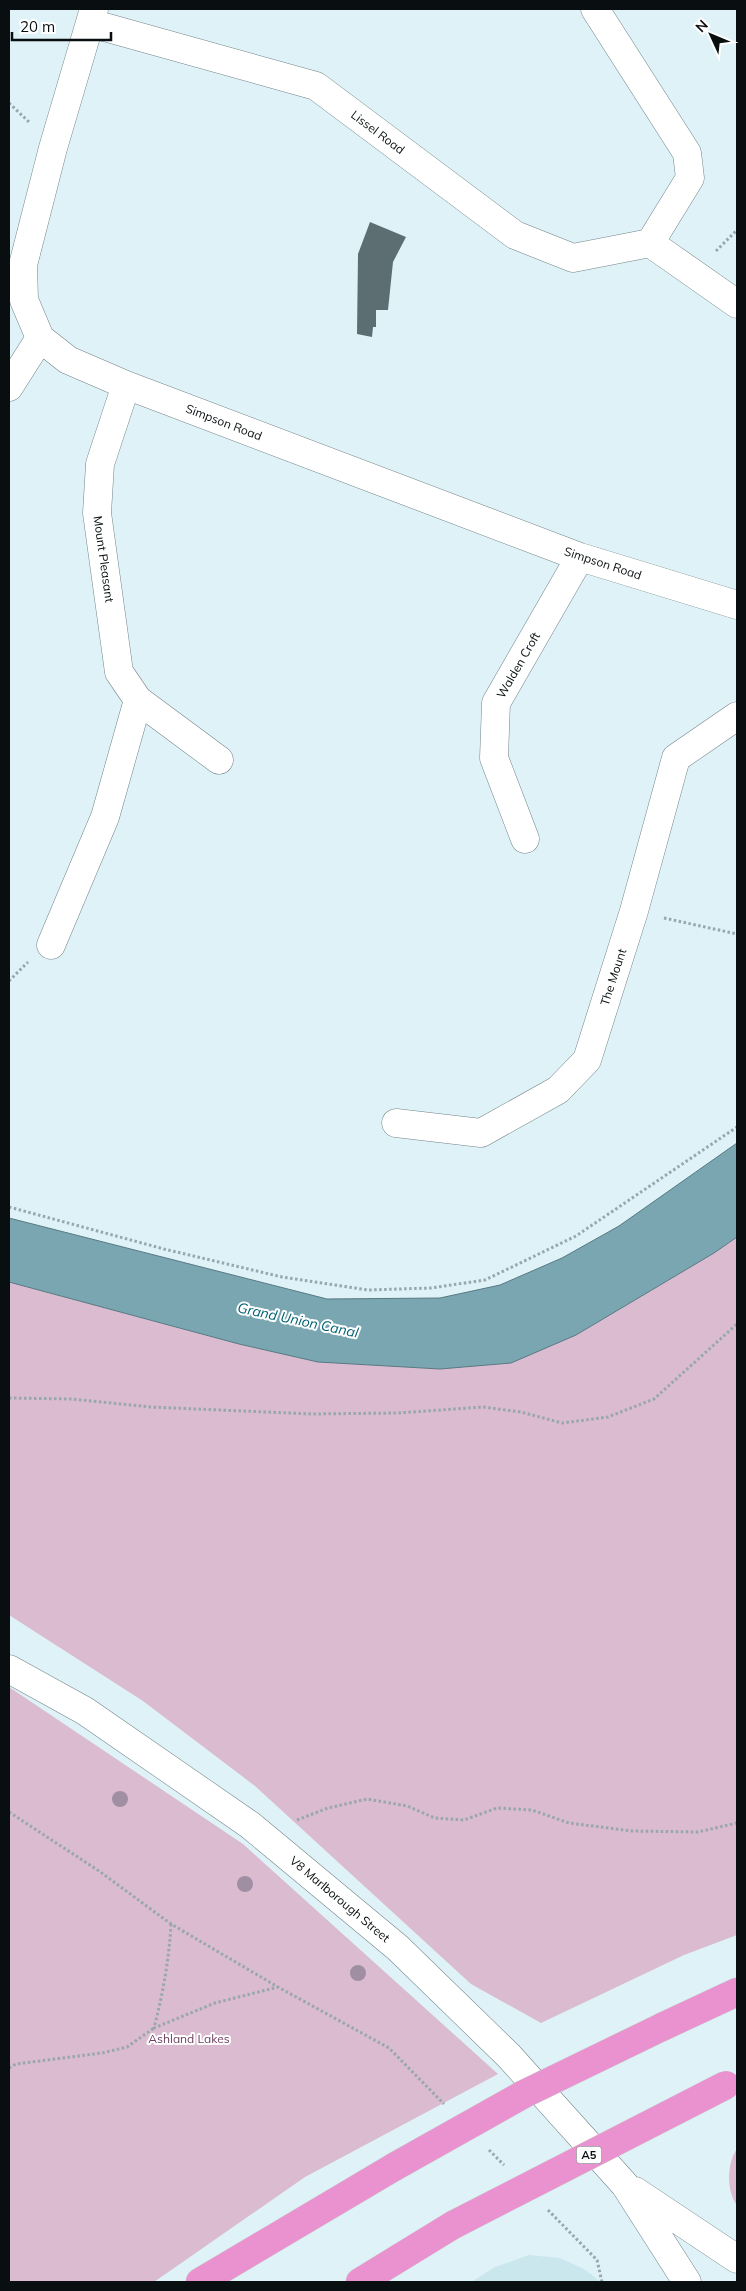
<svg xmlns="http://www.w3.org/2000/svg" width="746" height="2291" font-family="Mulish,sans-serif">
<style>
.built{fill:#cbe7ee}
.green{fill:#dabbcf}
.water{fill:#7aa6b2;stroke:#587982}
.building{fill:#5d6e73}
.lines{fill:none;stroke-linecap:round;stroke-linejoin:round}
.minor-casing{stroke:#728488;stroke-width:29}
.highway-casing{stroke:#cecfcf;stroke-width:29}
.path{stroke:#98a7ab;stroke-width:3;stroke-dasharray:2.5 2.5;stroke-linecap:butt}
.minor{stroke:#fff;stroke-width:28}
.highway{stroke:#ea91cf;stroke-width:28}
.highway-bridge-casing{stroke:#cecfcf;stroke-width:29;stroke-linecap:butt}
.highway-bridge{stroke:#ea91cf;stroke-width:28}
.tree{fill:#a08fa3}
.labels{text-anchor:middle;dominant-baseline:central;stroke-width:4;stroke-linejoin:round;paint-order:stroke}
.shield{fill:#fff;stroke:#535758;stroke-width:1}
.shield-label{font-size:11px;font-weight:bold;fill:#090f11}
.street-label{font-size:12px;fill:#090f11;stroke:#fff}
.park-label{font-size:12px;fill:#6d3e5f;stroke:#fff}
.water-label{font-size:14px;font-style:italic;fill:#006172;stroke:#fff}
</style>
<rect width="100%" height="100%" fill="#dff2f7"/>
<path class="built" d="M529,2255L560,2258L584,2269L601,2282H471L495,2267Z"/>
<path class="green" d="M737,1237V1935L684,1955L541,2023L471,1984L255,1786L143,1701L9,1615V1282L239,1344L318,1362L440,1369L576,1335L714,1253Z
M9,1687L243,1844L498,2074L305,2177L154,2282H9Z
M737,2149V2205C726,2192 727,2162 737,2149Z"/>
<path class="water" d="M737,1143V1237L714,1253L576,1335L511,1363L440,1369L318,1362L239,1344L9,1282V1218L327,1299L440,1298L500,1285L562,1258L619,1226Z"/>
<path class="building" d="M370,222L406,237L393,262L388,310H376V327H373L372,337L357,334L358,254Z"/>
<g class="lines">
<defs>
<path id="minor" d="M94,9L53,148L23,265L24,300L40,338L68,360L126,385L580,557L737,605
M595,9L687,153L690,178L650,243
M90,23L316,86L515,235L573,258L650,243L737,304
M9,387L40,338
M138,700L219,760
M525,839L494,758L496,703L580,557
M51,945L105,817L138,700L119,672L97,513L100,464L126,385
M396,1123L481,1133L558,1090L587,1060L634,911L676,758L737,716
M9,1669L85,1711L250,1825L398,1948L509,2056L625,2185L687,2282
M635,2191L737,2259"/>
<path id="highway" d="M662,2027L737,1992
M200,2282L394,2167
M360,2282L453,2225"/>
</defs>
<use href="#minor" class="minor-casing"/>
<use href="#highway" class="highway-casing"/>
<path class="path" d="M9,103L29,122
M716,251L737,230
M664,918L737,934
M9,981L28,962
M9,1207L164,1249L282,1277L368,1290L431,1288L485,1280L576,1236L737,1127
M9,1398L71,1399L150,1407L312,1414L398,1413L483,1407L521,1412L562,1423L608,1417L654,1399L737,1324
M9,1812L99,1871L171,1924L278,1987L389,2048L444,2104
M297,1820L328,1808L367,1799L407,1806L435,1818L464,1820L497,1808L532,1810L569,1823L632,1831L698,1832L737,1823
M171,1924C169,1960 163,1993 154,2028L215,2003L278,1987
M9,2068L16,2064L102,2053L127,2047L154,2028
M489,2150L504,2165
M548,2210L597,2260L602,2282"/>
<use href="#minor" class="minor"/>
<use href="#highway" class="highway"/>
<defs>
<path id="highway-bridge" d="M394,2167L524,2094L662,2027
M453,2225L726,2085"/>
</defs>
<use href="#highway-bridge" class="highway-bridge-casing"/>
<use href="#highway-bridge" class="highway-bridge"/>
</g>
<g class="tree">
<circle cx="120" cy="1799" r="8"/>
<circle cx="245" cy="1884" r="8"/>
<circle cx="358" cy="1973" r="8"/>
</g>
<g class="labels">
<rect class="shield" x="576.5" y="2146.5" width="25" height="17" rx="4"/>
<g class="shield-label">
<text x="589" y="2155">A5</text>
</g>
<g class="street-label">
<text transform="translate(378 132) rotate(37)">Lissel Road</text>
<text transform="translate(224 422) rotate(21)">Simpson Road</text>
<text transform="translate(104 559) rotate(82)">Mount Pleasant</text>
<text transform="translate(603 563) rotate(18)">Simpson Road</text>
<text transform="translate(518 665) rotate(-60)">Walden Croft</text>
<text transform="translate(613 977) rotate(-72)">The Mount</text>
<text transform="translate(340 1899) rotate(40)">V8 Marlborough Street</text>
</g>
<g class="park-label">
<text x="189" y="2038">Ashland Lakes</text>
</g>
<g class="water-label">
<text transform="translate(298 1320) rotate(12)">Grand Union Canal</text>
</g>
</g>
<rect width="746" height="2291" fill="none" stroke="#090f11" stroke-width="20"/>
<g transform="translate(711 35) rotate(314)" stroke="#ffffff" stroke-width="4" paint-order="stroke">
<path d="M0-4L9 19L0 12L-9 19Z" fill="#090f11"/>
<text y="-8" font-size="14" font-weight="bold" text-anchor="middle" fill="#090f11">N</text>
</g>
<path d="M12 32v8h99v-8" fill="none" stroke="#090f11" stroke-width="2.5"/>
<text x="20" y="32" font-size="15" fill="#090f11" stroke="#ffffff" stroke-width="4" paint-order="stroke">20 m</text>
</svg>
